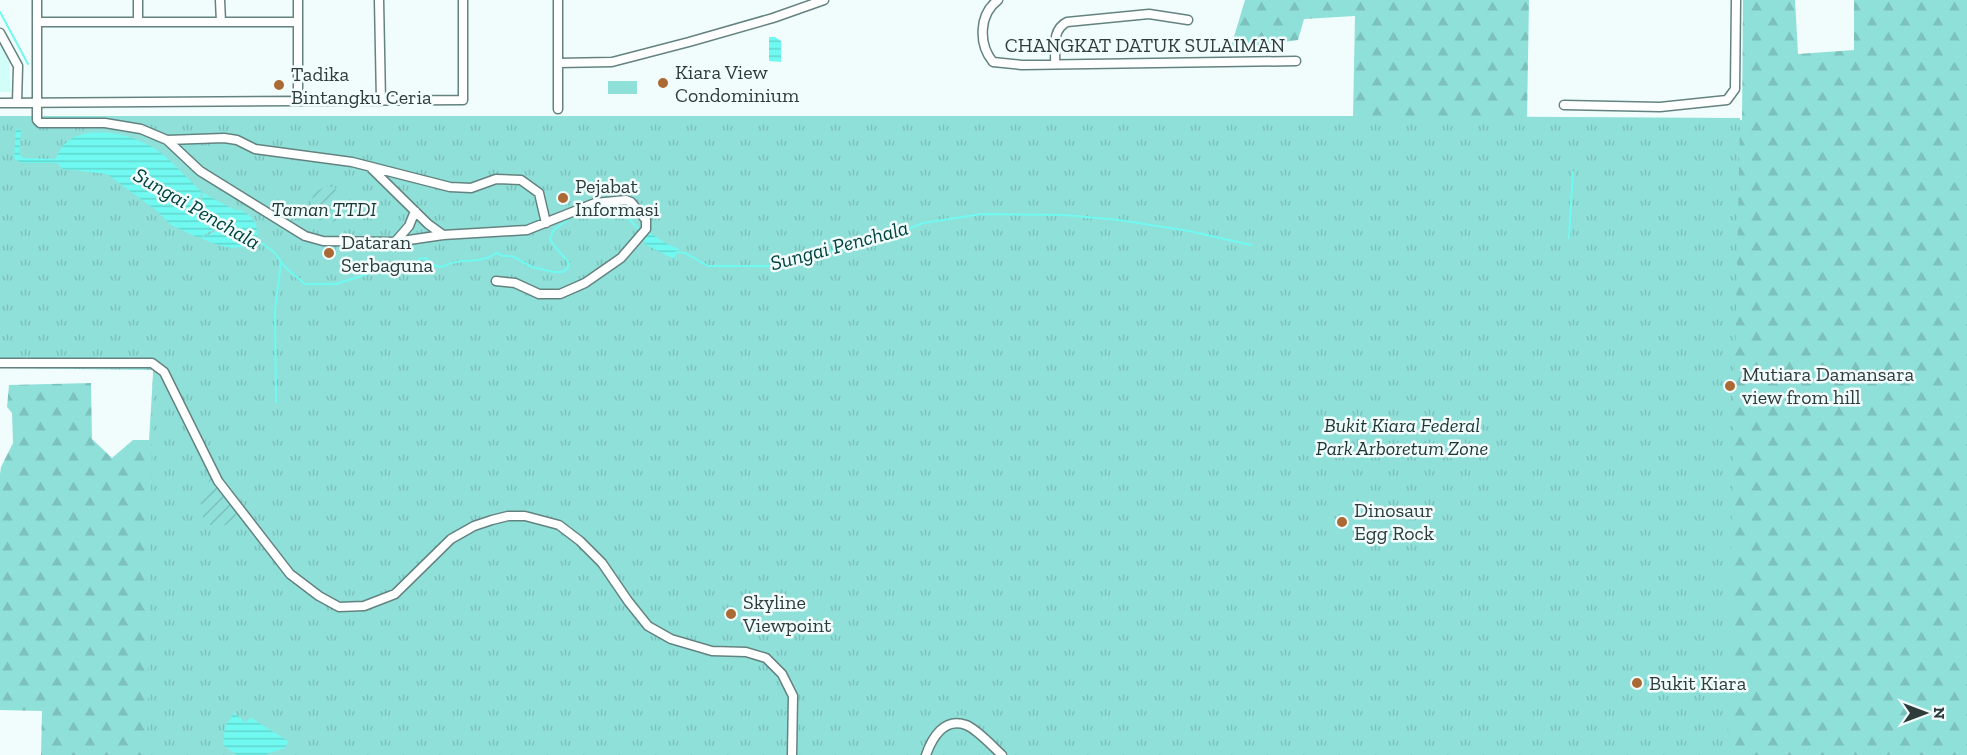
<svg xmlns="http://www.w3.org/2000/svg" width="1967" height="755" font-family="'Zilla Slab',serif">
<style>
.built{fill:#d1fef9}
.grass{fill:#90e0da}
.forest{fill:url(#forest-firs)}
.park{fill:url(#park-tufts)}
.garden{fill:url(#garden-furrows)}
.water{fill:url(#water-rules)}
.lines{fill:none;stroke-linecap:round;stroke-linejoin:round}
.stream{stroke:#70f9f0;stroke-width:2}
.street-casing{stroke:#648380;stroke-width:11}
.street{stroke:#fff;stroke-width:8}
.poi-dot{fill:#ab6934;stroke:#f0fdfc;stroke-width:2}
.labels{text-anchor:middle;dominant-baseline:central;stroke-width:5;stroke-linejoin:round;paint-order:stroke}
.street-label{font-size:20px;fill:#2f3c3b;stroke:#f0fdfc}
.poi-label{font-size:20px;fill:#2f3c3b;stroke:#f0fdfc;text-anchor:start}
.park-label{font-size:20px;font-style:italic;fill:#1d3533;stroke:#f0fdfc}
.water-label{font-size:21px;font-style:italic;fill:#00423e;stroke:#f0fdfc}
</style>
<defs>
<pattern id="forest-firs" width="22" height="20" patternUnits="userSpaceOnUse" patternTransform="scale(1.5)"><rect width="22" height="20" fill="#90e0da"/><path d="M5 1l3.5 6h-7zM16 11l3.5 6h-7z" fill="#7cc1bc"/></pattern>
<pattern id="park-tufts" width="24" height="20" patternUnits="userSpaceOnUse" patternTransform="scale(1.5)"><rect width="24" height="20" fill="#90e0da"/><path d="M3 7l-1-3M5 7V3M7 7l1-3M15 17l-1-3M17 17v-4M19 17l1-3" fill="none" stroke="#7cc1bc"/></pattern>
<pattern id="garden-furrows" width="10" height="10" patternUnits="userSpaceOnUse" patternTransform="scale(1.5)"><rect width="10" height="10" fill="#90e0da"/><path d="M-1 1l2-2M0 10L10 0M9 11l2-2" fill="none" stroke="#7cc1bc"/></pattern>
<pattern id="water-rules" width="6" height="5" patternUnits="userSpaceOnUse" patternTransform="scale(1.5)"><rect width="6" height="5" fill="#70f9f0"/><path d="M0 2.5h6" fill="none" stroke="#61d6cf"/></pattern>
</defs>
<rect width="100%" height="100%" fill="#f0fdfc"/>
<path class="built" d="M0,45L9,61L11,92H0Z"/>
<path class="grass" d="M608,81H637V94H608Z"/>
<path class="forest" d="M1245,0H1529L1527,118L1742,120L1743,0H1795L1798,54L1854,50V0H1967V755H41L42,711L0,710V474L1,467L13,443L12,413L7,407L9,385L91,383L92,439L112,458L133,440H149L154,359L0,180L1353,116L1355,16L1304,19L1298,40L1230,50Z"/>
<path class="park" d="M0,116H1358L1740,118L1727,755H147L153,370L0,368Z"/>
<path class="garden" d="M326,186L336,188L332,209L337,221L325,223L317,219L310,206L314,193Z
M211,477L242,520L219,527L204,523L200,499Z"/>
<path class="water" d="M769,37H775L781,41V62L769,61Z
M16,129L21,130L19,153L23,158L56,159C69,118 130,132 157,150C174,162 186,178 201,191L198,216H200L203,193L237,211L239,209C252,216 259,223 257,239C238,254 221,247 201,238L223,228L222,225L199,238L171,225L157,211L107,174L63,169L57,163H21L14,158Z
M647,231L665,243L679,249L674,259L646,245L642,237Z
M234,713L245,722L251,718L288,741L285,748L264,755H237L223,745L225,726Z"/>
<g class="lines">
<path class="stream" d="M0,12L28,64
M591,209L598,212L621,210L641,232
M1569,238L1573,172
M256,239L274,252L286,268L305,284H336L374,272L392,275L409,272L419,259L426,258L433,265L442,267C462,256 477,266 497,253L503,256H512L532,267L554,272H563L568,268L569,263C563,254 556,251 550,239L553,231L572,216
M676,252L685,253L708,266H777L898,233L923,223L982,214L1064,215L1119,220L1189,231L1251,245
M276,402L275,310L281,262"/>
<defs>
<path id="street" d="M37,0V120L40,123H105L141,129L167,140L200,171L305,236L323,241L395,242L443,235L527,230L595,203L626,200L631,202L646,220V229L621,258L585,283L560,294H539L515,283L496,281
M138,0V22
M220,0L221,22
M298,0V101
M379,0L381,101
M558,0V109
M998,0C979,14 978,44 993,62L1022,65L1296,61
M37,22H298
M0,33L18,66L17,103
M558,63L612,62L689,42L773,18L824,0
M1055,64C1056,49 1051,30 1067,22L1149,14L1188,20
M0,103L463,100V0
M1564,105L1660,107L1727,100L1735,89L1736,0
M167,140L224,138L237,140L255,149L352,162L450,187L471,188L496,179L521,180L539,193L546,223
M371,168L428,224L443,235
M395,242L409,226L415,211
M0,363H152L164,372L218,481L290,574L319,596L339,607L364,606L395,594L451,539L474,526L492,520L508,516H525L559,525L580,541L602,563L628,601L648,626L671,639L712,651L746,652L766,658L782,674L793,696L792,755
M926,755C932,738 944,717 966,725C977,729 993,747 1002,755"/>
</defs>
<use href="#street" class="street-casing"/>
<use href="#street" class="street"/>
</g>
<g class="poi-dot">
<circle cx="663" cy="83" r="6"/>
<circle cx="279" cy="85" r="6"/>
<circle cx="563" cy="198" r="6"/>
<circle cx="329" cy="253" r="6"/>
<circle cx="1730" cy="386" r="6"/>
<circle cx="1342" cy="522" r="6"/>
<circle cx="731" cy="614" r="6"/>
<circle cx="1637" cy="683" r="6"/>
</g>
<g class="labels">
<g class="street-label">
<text x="1145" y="45">CHANGKAT DATUK SULAIMAN</text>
</g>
<g class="poi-label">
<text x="675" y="72">Kiara View<tspan x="675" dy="23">Condominium</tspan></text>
<text x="291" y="74">Tadika<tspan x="291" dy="23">Bintangku Ceria</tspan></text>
<text x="575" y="186">Pejabat<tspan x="575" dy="23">Informasi</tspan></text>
<text x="341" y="242">Dataran<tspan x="341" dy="23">Serbaguna</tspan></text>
<text x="1742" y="374">Mutiara Damansara<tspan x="1742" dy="23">view from hill</tspan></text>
<text x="1354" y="510">Dinosaur<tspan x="1354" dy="23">Egg Rock</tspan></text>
<text x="743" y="602">Skyline<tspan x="743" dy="23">Viewpoint</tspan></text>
<text x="1649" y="683">Bukit Kiara</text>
</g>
<g class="park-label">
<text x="324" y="209">Taman TTDI</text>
<text x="1402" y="425">Bukit Kiara Federal<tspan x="1402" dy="23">Park Arboretum Zone</tspan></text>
</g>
<g class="water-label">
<text transform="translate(197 208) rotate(30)">Sungai Penchala</text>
<text transform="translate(839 245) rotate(-15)">Sungai Penchala</text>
</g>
</g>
<g transform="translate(1925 713) rotate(90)" stroke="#f0fdfc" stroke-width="4.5" paint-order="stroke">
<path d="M0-4.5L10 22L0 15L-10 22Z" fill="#2f3c3b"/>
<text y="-9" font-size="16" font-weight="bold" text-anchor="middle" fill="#2f3c3b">N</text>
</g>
</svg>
